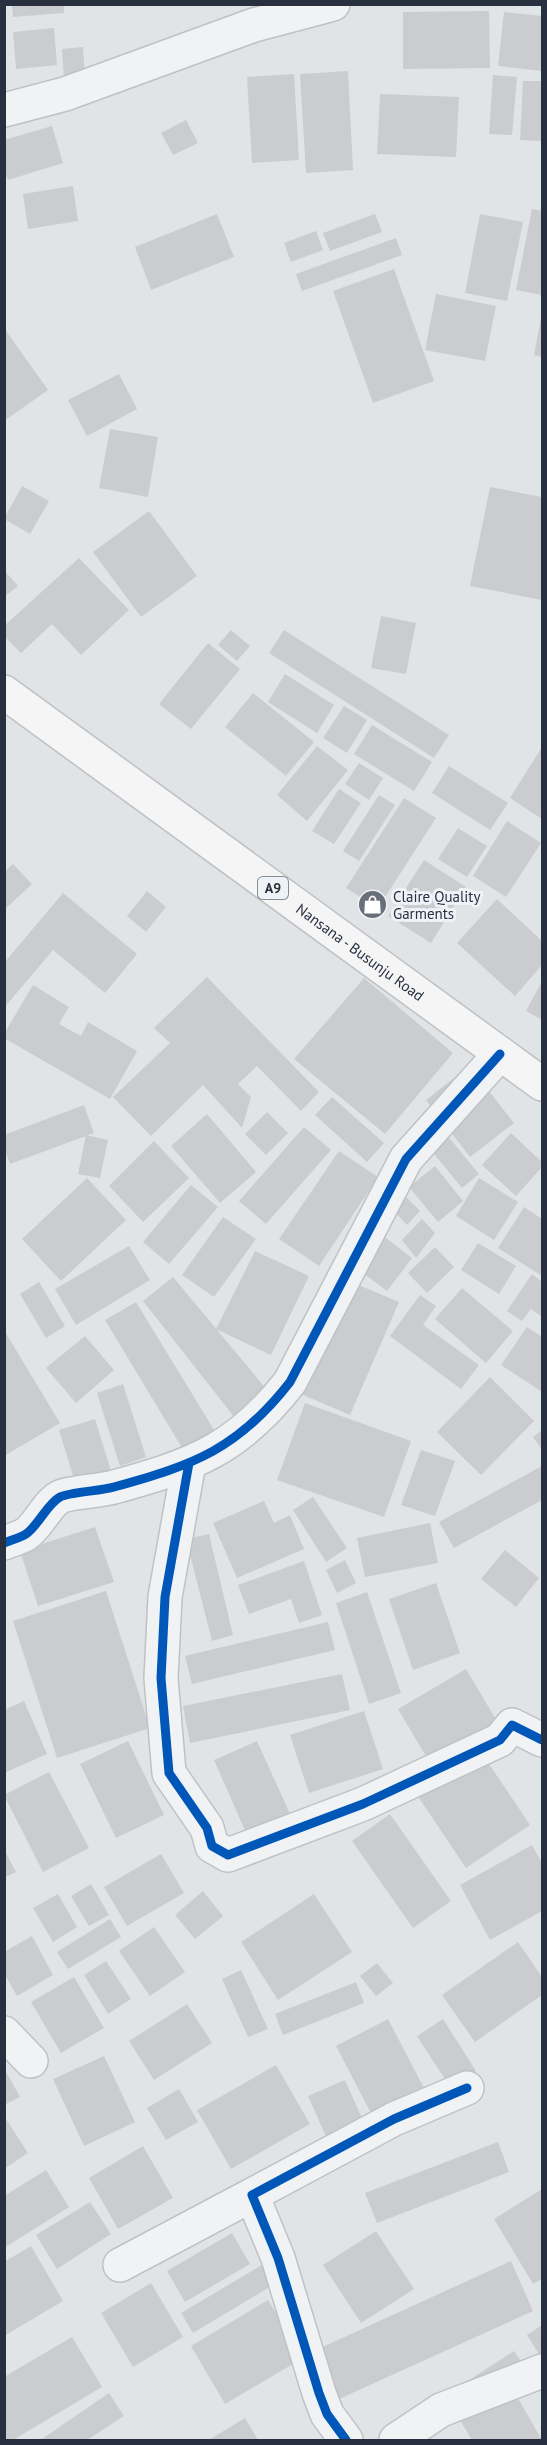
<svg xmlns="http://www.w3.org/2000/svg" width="547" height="2445" font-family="'PT Sans',sans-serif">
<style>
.building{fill:#cacccf}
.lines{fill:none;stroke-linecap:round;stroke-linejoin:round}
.minor-casing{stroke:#bfc2c5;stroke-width:36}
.primary-casing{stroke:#bec0c4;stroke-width:36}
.minor{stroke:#f1f2f3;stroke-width:33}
.primary{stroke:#f5f5f6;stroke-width:33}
.cycleway-casing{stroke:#eff2f6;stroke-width:13}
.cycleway{stroke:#0057b8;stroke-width:9}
.labels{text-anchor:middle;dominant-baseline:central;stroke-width:6;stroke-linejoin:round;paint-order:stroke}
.shield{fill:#eff2f6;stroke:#646a77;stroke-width:1.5}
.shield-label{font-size:14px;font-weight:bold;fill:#283040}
.poi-label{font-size:15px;fill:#283040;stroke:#eff2f6;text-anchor:start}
.street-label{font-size:15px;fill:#283040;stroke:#eff2f6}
</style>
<rect width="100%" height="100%" fill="#e1e4e7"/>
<path class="building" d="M12,4H64V13L13,17Z
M489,11L490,68L403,69V12Z
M504,12L542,16V71L498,66Z
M54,28L57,65L16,69L13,32Z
M83,47L85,78L64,79L62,49Z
M348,71L353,170L306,173L300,74Z
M294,74L299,160L252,163L247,77Z
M493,75L517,77L512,135L489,134Z
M523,81H542V141L520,140Z
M380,94L459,97L456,157L377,154Z
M186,120L198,143L173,155L161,133Z
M52,126L63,163L8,180L4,170V140Z
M73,186L78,221L28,229L23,194Z
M532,209L542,211V295L516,290Z
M217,214L234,257L151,290L135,247Z
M375,214L382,232L330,251L323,233Z
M480,214L523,222L507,301L465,293Z
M316,231L323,250L291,262L284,243Z
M396,238L402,255L302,291L296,274Z
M394,269L434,381L373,403L333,291Z
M436,294L496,306L485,361L425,350Z
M541,317H542V357L534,355Z
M4,328L48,390L4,421Z
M119,374L137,409L87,436L68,400Z
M110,429L158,437L148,497L99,488Z
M22,486L49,501L30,534L4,519Z
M490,487L542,497V600L470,586Z
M149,511L197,576L141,617L93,552Z
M79,558L129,610L81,655L52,624L21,653L4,636V626Z
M4,570L18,586L4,597Z
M381,616L416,623L406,674L371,668Z
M231,630L250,646L237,661L218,645Z
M284,630L449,735L434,758L269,653Z
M208,643L240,669L191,729L159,704Z
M285,674L334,705L317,733L268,702Z
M253,693L314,742L286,776L225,727Z
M344,706L367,720L347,753L323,738Z
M372,725L432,762L414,791L354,754Z
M317,746L348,770L307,821L277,795Z
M542,747V819L510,798Z
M359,763L383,778L369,800L345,784Z
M449,766L508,803L490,830L432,793Z
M339,789L361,803L334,844L312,831Z
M379,795L395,805L359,861L343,851Z
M404,798L436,818L378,908L346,888Z
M507,821L541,843L506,897L473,876Z
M458,828L487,846L467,877L438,859Z
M424,860L466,887L431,943L388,916Z
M13,864L32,884L4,910V872Z
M147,891L166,907L146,932L127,916Z
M63,893L137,954L105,993L53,950L4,1008V963Z
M497,899L542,941V965L515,996L457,943Z
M207,977L319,1092L301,1111L257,1066L238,1084L251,1097L242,1128L203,1085L151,1136L113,1097L170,1043L154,1028Z
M364,978L453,1053L385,1134L294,1059Z
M542,981V1020L526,1011Z
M33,985L69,1007L59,1024L81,1036L88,1022L137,1051L110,1099L4,1038V1034Z
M469,1066L514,1123L470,1157L426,1100Z
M332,1097L384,1143L367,1162L315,1115Z
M84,1105L94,1133L10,1164L4,1148V1135Z
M267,1112L288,1133L266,1155L245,1134Z
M207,1114L256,1172L220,1203L171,1146Z
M304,1127L331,1150L266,1224L239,1201Z
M511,1133L542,1162V1167L516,1196L482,1165Z
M86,1135L108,1140L100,1178L78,1174Z
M447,1135L479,1174L462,1188L430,1149Z
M154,1141L189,1178L143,1222L109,1186Z
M339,1151L378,1177L319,1266L279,1239Z
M435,1166L463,1201L438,1222L409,1187Z
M87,1178L126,1220L61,1281L22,1239Z
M479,1178L518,1202L494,1240L456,1216Z
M191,1185L218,1207L169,1264L143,1242Z
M401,1192L420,1211L407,1225L389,1206Z
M524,1207L542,1219V1276L498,1248Z
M223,1217L256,1239L214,1297L182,1275Z
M422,1219L435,1233L416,1258L402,1240Z
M382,1235L412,1258L387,1291L356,1268Z
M478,1243L516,1266L499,1294L461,1270Z
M129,1246L150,1280L76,1325L55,1289Z
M435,1247L454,1267L427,1293L408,1273Z
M255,1251L309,1276L271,1355L216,1329Z
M532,1274L542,1282V1317L531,1309L522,1321L507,1311Z
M173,1277L268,1391L235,1418L143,1301Z
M349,1281L399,1302L350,1415L301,1394Z
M39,1282L65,1326L46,1338L20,1294Z
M462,1288L513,1331L486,1363L435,1319Z
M420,1295L436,1306L423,1325L479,1365L461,1389L390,1336Z
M136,1302L216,1433L184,1451L105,1320Z
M527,1327L542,1337V1392L501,1365Z
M4,1330L60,1423L4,1456Z
M85,1336L114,1370L76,1403L46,1368Z
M490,1377L534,1421L481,1475L437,1432Z
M123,1384L146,1457L120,1466L97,1393Z
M305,1403L411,1441L384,1517L277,1480Z
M95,1419L111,1471L75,1482L59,1430Z
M542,1430V1450L533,1437Z
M421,1450L455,1461L435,1516L401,1505Z
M542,1466V1500L454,1548L439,1522Z
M313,1497L347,1548L326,1562L293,1510Z
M264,1501L274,1523L290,1515L304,1549L237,1578L213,1523Z
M430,1523L438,1563L365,1577L357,1538Z
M95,1527L114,1582L38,1606L20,1551Z
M209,1534L233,1635L212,1641L186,1539Z
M505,1550L539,1578L516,1607L481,1579Z
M345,1560L356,1583L337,1593L326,1570Z
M304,1561L322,1615L299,1623L291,1599L249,1614L238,1585Z
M436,1583L460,1653L413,1670L389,1599Z
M106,1591L150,1728L57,1758L13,1621Z
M367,1592L401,1693L369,1704L336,1603Z
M328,1622L335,1650L192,1684L185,1656Z
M466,1669L498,1723L430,1763L398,1709Z
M342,1674L350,1710L190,1743L183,1706Z
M24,1701L47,1754L4,1773V1710Z
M364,1711L383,1769L309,1793L290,1735Z
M128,1741L164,1815L116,1838L80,1764Z
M257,1741L291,1816L247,1835L214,1760Z
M483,1755L530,1825L466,1868L419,1798Z
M49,1772L89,1848L43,1872L4,1795Z
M390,1814L451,1901L413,1928L352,1841Z
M532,1845L542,1863V1911L490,1940L460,1885Z
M4,1849L16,1872L4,1878Z
M161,1854L184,1893L127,1926L104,1887Z
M91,1884L109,1915L89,1926L71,1896Z
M203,1891L223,1916L195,1939L175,1915Z
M58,1894L77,1927L53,1942L33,1908Z
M314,1894L352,1952L278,2000L241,1942Z
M110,1919L121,1937L68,1969L57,1952Z
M154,1927L185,1972L150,1996L119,1951Z
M32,1936L53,1975L17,1996L4,1973V1952Z
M518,1942L542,1977V1995L475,2042L442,1995Z
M106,1961L131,1999L108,2014L84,1975Z
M377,1963L393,1983L376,1996L360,1976Z
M241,1970L268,2029L248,2037L222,1979Z
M74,1977L104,2028L61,2053L31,2002Z
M356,1982L364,2003L283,2035L275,2014Z
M187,2004L212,2043L154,2080L129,2041Z
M388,2019L425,2090L373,2117L336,2046Z
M443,2019L476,2071L450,2087L417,2036Z
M104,2056L135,2122L84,2146L53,2079Z
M276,2065L310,2124L231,2169L197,2110Z
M4,2068L20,2097L4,2105Z
M345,2080L365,2125L328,2141L308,2096Z
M179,2089L198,2122L166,2140L147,2108Z
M4,2116L28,2153L4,2169Z
M498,2142L509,2172L377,2223L365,2193Z
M143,2146L173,2198L118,2229L89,2178Z
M46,2170L69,2207L4,2248V2196Z
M542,2189V2279L533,2284L494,2219Z
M90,2202L111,2234L57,2269L36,2235Z
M376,2231L414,2289L361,2323L323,2265Z
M232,2233L250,2264L185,2302L167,2271Z
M31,2246L63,2301L4,2336V2262Z
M511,2261L533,2311L339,2399L316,2350Z
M262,2265L273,2285L193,2333L181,2313Z
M151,2283L183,2337L133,2367L101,2313Z
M268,2300L303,2358L225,2404L191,2346Z
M542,2325V2359L527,2335Z
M72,2337L102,2387L13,2440H4V2377Z
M514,2351L523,2364L479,2392L471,2379Z
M512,2388L542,2440H472L460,2420Z
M109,2393L124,2416L87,2440H43L42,2439Z
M245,2418L258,2440H209Z"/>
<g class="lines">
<defs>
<path id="minor" d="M4,110L65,94L254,25L333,4
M189,1463L165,1597L161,1678L169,1773L207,1828L212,1846L228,1855L363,1804L500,1740L512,1725L542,1740
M4,1543C11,1540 20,1538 26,1534C38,1526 47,1504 60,1497C70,1492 101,1491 114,1487C194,1465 238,1449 290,1382L406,1159L500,1054
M4,2033L31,2061
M120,2265L252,2195
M346,2440L327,2414L319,2393L278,2258L252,2195L394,2119L467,2088
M396,2440L441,2410L542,2371"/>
<g id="primary">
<path id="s1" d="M4,692L542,1084"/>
</g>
</defs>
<use href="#minor" class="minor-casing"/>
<use href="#primary" class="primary-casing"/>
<use href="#minor" class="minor"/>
<use href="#primary" class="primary"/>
<defs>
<path id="cycleway" d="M189,1463L165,1597L161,1678L169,1773L207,1828L212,1846L228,1855L363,1804L500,1740L512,1725L542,1740
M4,1543C11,1540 20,1538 26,1534C38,1526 47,1504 60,1497C70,1492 101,1491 114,1487C194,1465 238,1449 290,1382L406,1159L500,1054
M346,2440L327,2414L319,2393L278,2258L252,2195L394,2119L467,2088"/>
</defs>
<use href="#cycleway" class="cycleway-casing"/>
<use href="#cycleway" class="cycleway"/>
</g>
<defs>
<symbol id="shop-disc" viewBox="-11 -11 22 22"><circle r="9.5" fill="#696f7a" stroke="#eff2f6"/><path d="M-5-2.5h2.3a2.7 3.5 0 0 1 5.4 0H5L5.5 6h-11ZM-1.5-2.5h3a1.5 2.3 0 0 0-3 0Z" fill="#fff"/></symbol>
</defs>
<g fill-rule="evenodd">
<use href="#shop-disc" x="356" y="888" width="33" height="33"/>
</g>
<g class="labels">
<rect class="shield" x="258" y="877" width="30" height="22" rx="4.5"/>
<g class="shield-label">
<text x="273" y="888">A9</text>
</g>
<g class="poi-label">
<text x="393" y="896">Claire Quality<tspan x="393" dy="17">Garments</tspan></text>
</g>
<g class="street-label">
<text stroke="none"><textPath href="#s1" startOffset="441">Nansana - Busunju Road</textPath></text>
</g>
</g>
<rect width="547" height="2445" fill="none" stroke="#283040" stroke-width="12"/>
</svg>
